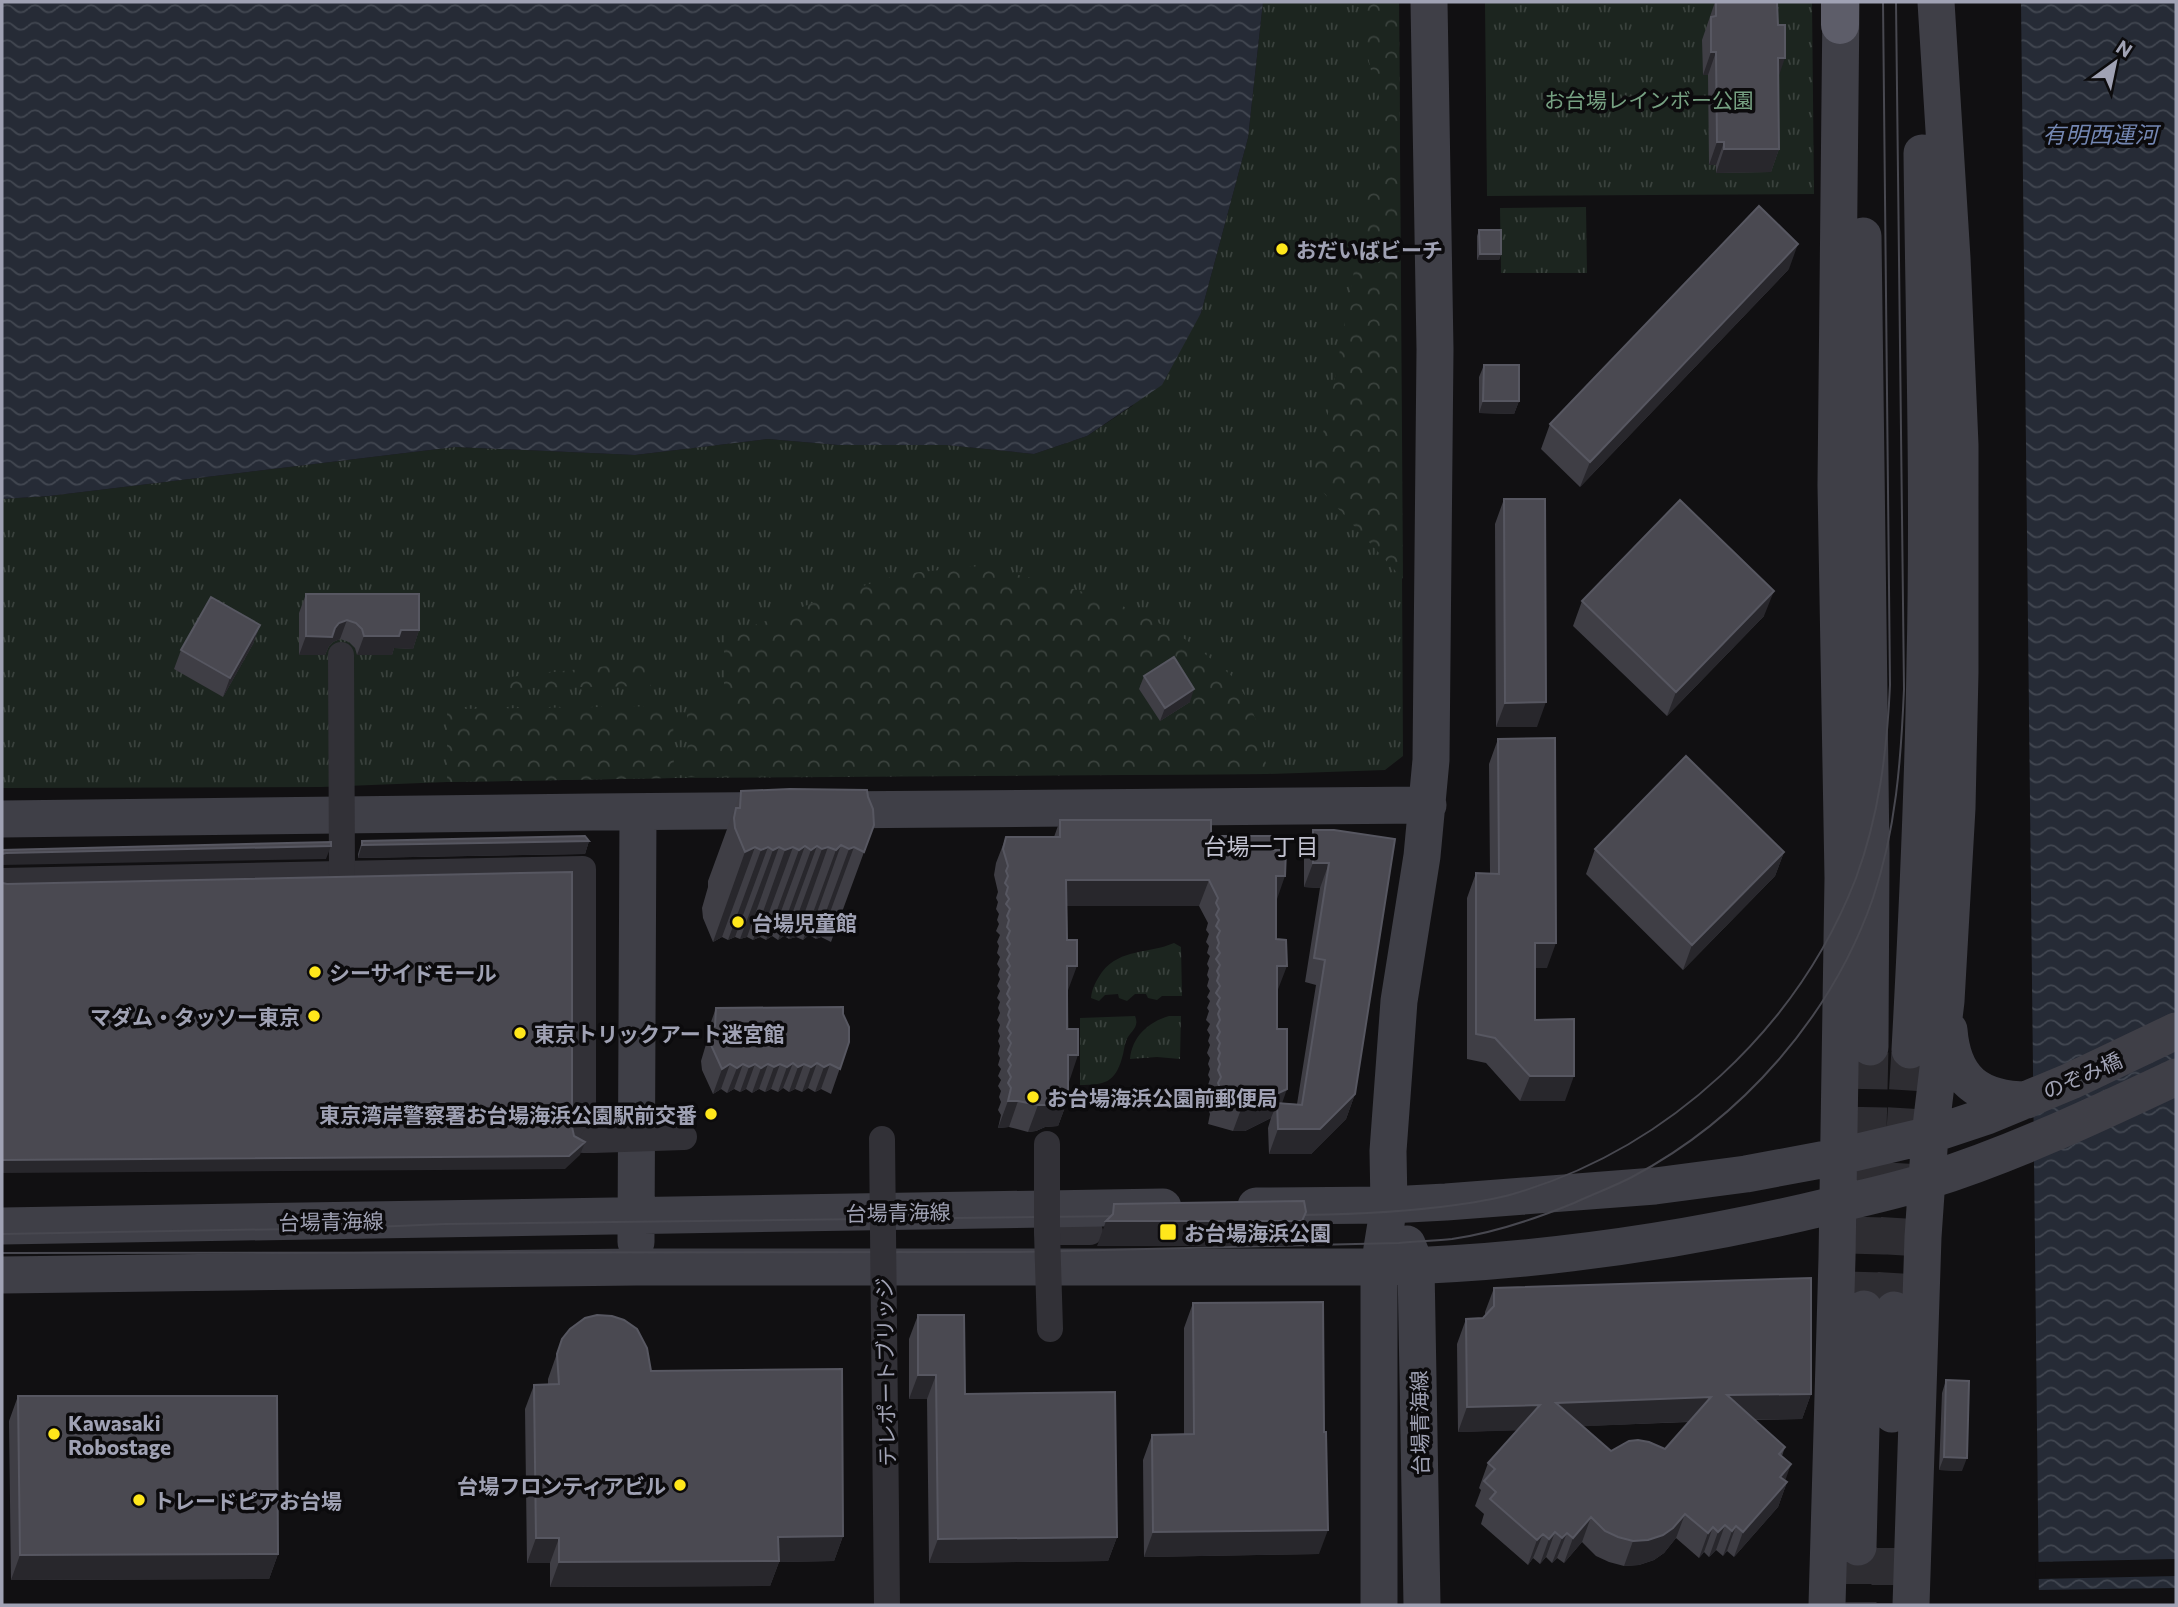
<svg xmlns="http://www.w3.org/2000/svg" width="2178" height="1607" font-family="Commissioner,'Noto Sans JP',sans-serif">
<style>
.grass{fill:url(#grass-tufts)}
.forest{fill:url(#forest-crowns)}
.water{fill:url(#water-waves)}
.pier{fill:#111012}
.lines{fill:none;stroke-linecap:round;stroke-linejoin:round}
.secondary-tunnel{stroke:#2e2d32;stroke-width:37;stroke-dasharray:37 18;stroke-linecap:butt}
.street{stroke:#323137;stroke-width:26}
.secondary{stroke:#3f3f47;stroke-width:37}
.highway{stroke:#5d5d69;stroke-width:38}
.tram{stroke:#484850;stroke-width:2}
.street-bridge{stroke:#323137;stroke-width:26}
.wall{fill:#3f3e45;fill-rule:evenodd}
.shaded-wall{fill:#28272c}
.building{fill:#4a4951;stroke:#575761;stroke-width:2;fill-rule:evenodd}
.poi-dot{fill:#ffe71b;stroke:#0c0b0d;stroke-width:2.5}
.labels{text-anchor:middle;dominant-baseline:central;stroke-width:7;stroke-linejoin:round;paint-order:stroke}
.park-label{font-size:21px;fill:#76a182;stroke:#0c0b0d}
.poi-label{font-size:21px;font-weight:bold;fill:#a0a2b4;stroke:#0c0b0d;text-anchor:start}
.street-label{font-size:21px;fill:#a0a2b4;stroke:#0c0b0d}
.water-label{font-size:23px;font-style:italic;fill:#7487b3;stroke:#0c0b0d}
.neighbourhood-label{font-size:23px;fill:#c2c2d0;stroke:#0c0b0d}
</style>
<defs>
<pattern id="grass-tufts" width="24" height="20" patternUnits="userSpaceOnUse" patternTransform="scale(1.75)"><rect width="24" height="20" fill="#1c251f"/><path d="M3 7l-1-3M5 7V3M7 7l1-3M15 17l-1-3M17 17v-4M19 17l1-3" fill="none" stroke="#3a423d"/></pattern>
<pattern id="forest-crowns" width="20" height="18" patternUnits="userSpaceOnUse" patternTransform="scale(1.75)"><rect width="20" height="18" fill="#1c251f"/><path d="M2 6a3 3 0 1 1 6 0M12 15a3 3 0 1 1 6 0" fill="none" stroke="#3a423d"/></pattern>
<pattern id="water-waves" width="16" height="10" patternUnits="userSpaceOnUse" patternTransform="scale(1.75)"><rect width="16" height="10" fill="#262b36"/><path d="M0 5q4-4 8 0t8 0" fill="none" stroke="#424751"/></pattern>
</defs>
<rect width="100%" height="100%" fill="#111012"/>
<path class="grass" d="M1263,2H1399L1403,756L1385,770L1267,774L674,778L447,782L321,787L2,788V499L49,496L455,447L635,455L768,439L838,445H946L1034,454L1087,436L1132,406L1201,313L1248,138Z
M1485,2H1812L1814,194L1487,196Z
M1586,207L1587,273H1501L1500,208Z
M1174,943L1181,947L1182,996H1162L1157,1000L1148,998L1146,994H1135L1127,1001L1119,998L1118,994L1105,995L1099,1001L1091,998C1092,988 1096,981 1102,972C1121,948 1149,954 1174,943Z
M1135,1016C1140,1028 1130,1031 1126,1041C1124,1046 1124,1052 1122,1058C1115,1083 1104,1085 1080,1085V1018Z
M1169,1016H1181L1180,1059L1157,1057L1130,1059C1132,1037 1148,1022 1169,1016Z"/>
<path class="forest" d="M1359,2H1399L1403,579L1309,477L1326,423L1334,383L1367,198L1382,159V106L1370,67Z
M979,566C1063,585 1143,601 1210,658C1217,665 1228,671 1234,679C1255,707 1264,740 1267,774L688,777L687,704H724V637L828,597L901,574Z
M651,661V686L510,688V677Z
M673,706L674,778L447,782V709Z"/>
<path class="water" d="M2,2H1263L1248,138L1201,313L1162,385L1087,436L1034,454L946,445H838L768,439L635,455L455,447L49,496L2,499Z
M2021,2H2176V1605H2039Z"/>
<path class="pier" d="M2176,1559V1576L2036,1579L2035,1562Z
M2176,1588V1605H2036V1590Z"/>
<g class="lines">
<path class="secondary-tunnel" d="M1864,1309L1870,1047
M1894,1310L1910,1050
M1858,1547V1605
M1890,1548V1605"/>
<path class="street" d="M2,881L583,869V1140H593
M1047,1232H1090"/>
<path class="secondary" d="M1863,236L1871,854L1870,1047
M2,819L593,812L1428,805
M1949,1030C1953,1080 1978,1099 2027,1100
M1910,1050C1917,921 1923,792 1925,663C1929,493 1924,323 1922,153
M1256,1206L1389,1205L1446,1202L1655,1186L1746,1174L1837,1157L1930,1135L1987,1116L2071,1081L2176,1031
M2,1226L1163,1207
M636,1242L638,812
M1407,1244L1416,1266L1422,1605
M2,1275L636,1267H1379C1531,1263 1682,1242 1830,1206C1862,1198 1896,1191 1927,1181C2013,1154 2095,1115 2176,1077
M1892,1414L1894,1310
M1858,1547L1864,1309
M1379,1605V1267L1389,1205L1388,1151L1399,1001L1422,856L1431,760L1435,349L1429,2
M1827,1605L1837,1258L1843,878L1836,485L1841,2
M1911,1605L1923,1237L1930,1135L1946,1001L1957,808L1960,672V445L1952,258L1936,2"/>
<path class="highway" d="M1840,2V25"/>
<path class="tram" d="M1286,1215C1337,1215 1389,1213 1440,1207C1464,1204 1489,1201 1513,1194C1668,1149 1798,1028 1856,878C1879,816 1887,751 1890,685L1883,2
M2,1234L350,1228L445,1224L1129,1216
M2,1253L1021,1252L1399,1243C1416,1241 1434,1241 1452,1239C1494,1233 1535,1219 1574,1203C1593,1194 1613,1187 1632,1177C1742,1119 1832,1016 1873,898C1896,830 1901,760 1904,689L1896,2"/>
<path class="street-bridge" d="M341,655L342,874
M882,1139L887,1605
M593,1140L684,1137
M1047,1144V1232L1050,1329"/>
</g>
<path class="wall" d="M1715,2H1777L1779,149L1771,172L1716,173V165H1709L1708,75H1703L1702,40Z
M1479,230L1501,254L1499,260H1477V236Z
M1789,269L1580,487L1541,449L1550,424Z
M1484,365L1519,401L1514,414L1479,413V377Z
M1504,499L1537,727H1496L1495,524Z
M306,594L419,630L413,649L394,648L392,655H357L355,648L349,642L340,639L333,642L329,646L325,655H299V613Z
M1582,601L1764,616L1667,716L1573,626Z
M260,625L253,644L223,697L174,669L181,650Z
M1144,676L1190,702L1160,721L1139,689Z
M1498,739L1547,968H1535V1020L1565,1101H1520L1486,1063L1467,1059V898L1476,873H1490L1489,764Z
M741,791L868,797L874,825L831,942L821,937L816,939L809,935L803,940L796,937L789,939L784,936L778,940L772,936L766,940L760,937L753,940L747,937L740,939L735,937L728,940L722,937L713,942L703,918L702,908L708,887V881Z
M1060,820L1211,836L1272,850L1276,901L1277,1029L1282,1103L1297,1104L1316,985L1305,982L1320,888L1304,887V855L1313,830H1334L1355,1094L1346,1119L1311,1154H1269L1268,1128L1271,1118L1245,1131H1233L1208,1124L1210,1114L1208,1109L1210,1102L1208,1097L1210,1090L1208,1085L1210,1079L1208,1075L1210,1069L1208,1064L1210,1058L1207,1053L1210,1045L1208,1041L1210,1035L1207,1030L1210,1024L1206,1020L1209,1011L1207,1008L1210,1001L1207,997L1210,991L1207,986L1209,979L1207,975L1209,968L1207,964L1210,956L1207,953L1209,946L1206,942L1209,934L1206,930L1208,923L1199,906H1067L1069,1082H1068V1099L1058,1126L1045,1127L1036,1131L1028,1132L1009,1127L998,1128L1001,1115L998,1110L1001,1102L999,1097L1001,1091L998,1086L1001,1080L998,1076L1001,1069L998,1065L1000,1058L998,1054L1000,1046L998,1041L1000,1036L998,1031L1000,1025L997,1020L1000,1013L998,1008L1000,1002L997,998L1000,991L997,986L1000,979L998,975L1000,969L997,964L1000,957L997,953L999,946L997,942L1000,935L996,931L999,924L997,920L999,914L996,909L998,902L996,898L998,892L994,875L996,863L1006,837H1054Z
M362,841H589L585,854L358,858V854Z
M1595,849L1784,852L1775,876L1683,970L1586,874Z
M716,1008L843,1014L849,1042L831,1094L821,1089L815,1092L808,1088L802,1092L795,1089L789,1092L783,1088L778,1092L771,1089L765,1092L759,1089L752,1093L746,1089L740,1092L734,1089L727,1093L721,1089L713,1094L702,1070L701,1061L707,1041V1033Z
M1494,1288L1811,1394L1802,1419L1754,1420L1785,1447L1782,1456L1785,1481L1787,1482L1778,1507L1734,1557L1727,1551L1723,1556L1716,1550L1709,1557L1704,1552L1699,1558L1676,1538L1664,1553L1654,1560L1639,1565L1624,1566L1609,1562L1596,1556L1582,1542L1564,1563L1557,1558L1552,1563L1546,1557L1540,1564L1533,1558L1528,1565L1481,1524L1484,1514L1475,1506L1481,1490L1479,1488L1488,1463L1517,1430L1458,1432L1457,1344L1466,1319L1483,1318L1485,1316V1312ZM1689,1422L1665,1449L1611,1451L1583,1426Z
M1193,1303L1319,1554L1144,1557L1143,1460L1152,1435L1184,1434V1328Z
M918,1315L965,1394L1117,1537L1108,1561L929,1563L927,1399H909V1339Z
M562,1339L651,1371L843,1536L834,1561L779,1562L770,1586L550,1587V1563H527L525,1409L534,1385L548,1384V1379Z
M1946,1380L1962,1471L1939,1470L1942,1393Z
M18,1396L278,1554L269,1579L11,1580L9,1421Z"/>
<path class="shaded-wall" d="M1711,52H1716L1708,75H1703Z
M1778,58H1785L1777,81Z
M1717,142H1724L1716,165H1709Z
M1724,149H1779L1771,172L1716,173Z
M1798,244L1789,269L1580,487L1590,462Z
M1480,254H1501L1499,260H1477Z
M1483,401H1519L1514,414L1479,413Z
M1774,591L1764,616L1667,716L1676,692Z
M347,620L340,639L333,642L329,646L325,655H299L306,636L335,628L339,623Z
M260,625L253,644L223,697L230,678Z
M401,630H419L413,649L394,648L392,655H357L364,636Z
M1194,689L1190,702L1160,721L1165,708Z
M1546,702L1537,727H1496L1505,703Z
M589,841L585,854L358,858L362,845Z
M841,845L809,935L803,940L836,850Z
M331,846L326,859L2,865V854L6,853Z
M805,846L772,936L766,940L799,850Z
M817,846L784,936L778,940L811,850Z
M755,847L722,937L713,942L745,852Z
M768,847L735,937L728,940L761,850Z
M779,847L747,937L740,939L773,850Z
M793,847L760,937L753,940L785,850Z
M828,847L796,937L789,939L822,849Z
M854,847L821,937L816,939L849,849Z
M1784,852L1775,876L1683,970L1692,945Z
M1313,863H1329L1320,888L1304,887Z
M1276,876H1285L1276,902Z
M1066,880H1209L1199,906H1057Z
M1535,943H1556L1547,968H1526Z
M1067,966H1077L1067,993Z
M1277,966H1287L1277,992Z
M1068,1055H1078L1069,1082H1058Z
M793,1063L783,1088L778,1092L787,1067Z
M817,1063L808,1088L802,1092L811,1067Z
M730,1064L721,1089L713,1094L722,1069Z
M743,1064L734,1089L727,1093L737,1068Z
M755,1064L746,1089L740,1092L749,1067Z
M768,1064L759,1089L752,1093L761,1068Z
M780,1064L771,1089L765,1092L774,1067Z
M804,1064L795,1089L789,1092L798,1067Z
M830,1064L821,1089L815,1092L824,1067Z
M1530,1076H1574L1565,1101H1520Z
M1287,1089L1278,1115L1277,1103L1271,1118L1245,1131H1233L1243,1104Z
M1355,1094L1346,1119L1311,1154H1269L1278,1129Z
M1068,1099L1058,1126L1045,1127L1036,1131L1028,1132L1038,1105L1055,1100Z
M1008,1101H1018L1009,1127L998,1128Z
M585,1142L580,1155L565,1169L2,1173V1160Z
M1306,1212L1293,1246H1097L1106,1221Z
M918,1375H936L927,1399H909Z
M1811,1394L1802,1419L1717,1420L1727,1395Z
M1711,1397L1702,1421L1547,1428L1556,1403Z
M1540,1405L1531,1430L1458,1432L1467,1407Z
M1944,1457L1967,1458L1962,1471L1939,1470Z
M1791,1464L1783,1487L1787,1482L1778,1507L1734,1557L1743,1532L1780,1477Z
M1685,1514L1676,1538L1664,1553L1654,1560L1639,1565L1624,1566L1633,1541Z
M1591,1517L1582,1542L1564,1563L1573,1538Z
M1725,1525L1716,1550L1709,1557L1718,1532Z
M1736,1526L1727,1551L1723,1556L1732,1531Z
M1713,1527L1704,1552L1699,1558L1708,1533Z
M1328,1530L1319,1554L1144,1557L1153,1532Z
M1555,1532L1546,1557L1540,1564L1549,1539Z
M1567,1533L1557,1558L1552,1563L1562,1538Z
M1543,1534L1533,1558L1528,1565L1537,1540Z
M843,1536L834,1561L779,1562L770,1586L550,1587L559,1562L778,1537Z
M1117,1537L1108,1561L929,1563L938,1539Z
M536,1538H559L550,1563H527Z
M278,1554L269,1579L11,1580L20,1555Z"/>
<path class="building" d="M1716,2H1777L1778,25H1785V58H1778L1779,149H1724V142H1717L1716,52H1711V17L1716,16Z
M1759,206L1798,244L1590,462L1550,424Z
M1479,230H1501V254H1480Z
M1484,365H1519V401H1483Z
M1504,499H1545L1546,702L1505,703Z
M1680,500L1774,591L1676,692L1582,601Z
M306,594H419V630H401L399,636H364L362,629L356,623L347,620L339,623L335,628L332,637L306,636Z
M211,597L260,625L230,678L181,650Z
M1174,657L1194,689L1165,708L1144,676Z
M1555,738L1556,943H1535V1020L1574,1019V1076H1530L1495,1038L1476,1034V873L1499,874L1498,739Z
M1686,756L1784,852L1692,945L1595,849Z
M790,789L867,790L868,797L873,809L874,825L864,852L854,847L849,849L841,845L836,850L828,847L822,849L817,846L811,850L805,846L799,850L793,847L785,850L779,847L773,850L768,847L761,850L755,847L745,852L735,828L734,818L736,808H740L741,791Z
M1060,820H1211V836H1272V850H1286L1285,876H1276V939L1286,940L1287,966H1277V1029H1287V1089L1255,1104H1243L1218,1097L1220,1088L1218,1083L1221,1077L1218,1070L1220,1064L1218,1059L1220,1053L1218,1049L1220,1043L1217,1038L1220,1032L1217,1026L1220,1020L1218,1014L1220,1009L1217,1004L1220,998L1216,993L1220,986L1217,981L1219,975L1217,971L1220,965L1216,959L1220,953L1217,948L1219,943L1217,937L1220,931L1216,926L1219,920L1216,915L1219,909L1216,903L1218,898L1209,880H1066L1067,940H1077V966H1067V1029H1078V1055H1068V1099L1055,1100L1045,1105H1038L1018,1101H1008L1011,1088L1008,1083L1011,1077L1008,1071L1011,1065L1008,1060L1011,1054L1008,1050L1011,1043L1008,1038L1011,1033L1007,1027L1010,1020L1008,1015L1010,1009L1007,1004L1010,999L1007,994L1010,987L1007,982L1010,975L1007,971L1010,966L1007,960L1010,954L1007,949L1010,944L1007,938L1010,931L1007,927L1009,920L1007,916L1010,909L1006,904L1009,899L1006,894L1008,887L1005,883L1008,876L1006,871L1008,866L1003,849L1006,837H1060Z
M1313,830H1334L1395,839L1355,1094L1320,1129H1278L1277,1103L1302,1105L1325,960L1314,958L1329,863H1313Z
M585,836L589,841L362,845V841Z
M331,842V846L6,853L2,854V850Z
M572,872V1127L574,1136L585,1142L569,1156L2,1160V883L7,884Z
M843,1007V1014L849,1027V1042L840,1069L830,1064L824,1067L817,1063L811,1067L804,1064L798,1067L793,1063L787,1067L780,1064L774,1067L768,1064L761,1068L755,1064L749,1067L743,1064L737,1068L730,1064L722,1069L711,1045L710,1036L712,1026H715L716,1008Z
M1304,1201L1306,1212L1302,1221H1106L1113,1214L1114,1204Z
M1811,1278V1394L1727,1395L1785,1447L1779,1454L1791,1464L1780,1477L1787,1482L1743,1532L1736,1526L1732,1531L1725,1525L1718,1532L1713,1527L1708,1533L1685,1514L1673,1528L1663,1535L1648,1540L1633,1541L1618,1537L1605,1531L1591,1517L1573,1538L1567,1533L1562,1538L1555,1532L1549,1539L1543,1534L1537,1540L1490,1499L1496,1492L1484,1481L1495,1469L1488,1463L1540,1405L1467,1407L1466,1319L1483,1318L1494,1306V1288ZM1711,1397L1665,1449L1649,1442L1638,1440L1629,1441L1611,1451L1556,1403Z
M1323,1302L1324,1432H1326L1328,1530L1153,1532L1152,1435L1194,1434L1193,1303Z
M597,1315L612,1316L624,1320L637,1329L647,1348L651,1371L842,1369L843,1536L778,1537L779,1561L559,1562V1538H536L534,1385L559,1384L557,1354L562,1339L570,1329L585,1318Z
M918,1315H964L965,1394L1115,1392L1117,1537L938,1539L936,1375H918Z
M1946,1380L1969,1381L1967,1458L1944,1457Z
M18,1396H277L278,1554L20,1555Z"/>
<g class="poi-dot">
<circle cx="1282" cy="249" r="7"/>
<circle cx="738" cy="922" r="7"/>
<circle cx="315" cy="972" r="7"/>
<circle cx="314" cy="1016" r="7"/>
<circle cx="520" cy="1033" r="7"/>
<circle cx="1033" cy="1097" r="7"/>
<circle cx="711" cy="1114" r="7"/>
<rect x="1159" y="1223" width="18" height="18" rx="3.5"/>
<circle cx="54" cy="1434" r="7"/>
<circle cx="680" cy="1485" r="7"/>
<circle cx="139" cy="1500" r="7"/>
</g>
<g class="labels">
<g class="park-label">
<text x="1649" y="99">お台場レインボー公園</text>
</g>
<g class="poi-label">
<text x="1296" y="249">おだいばビーチ</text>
<text x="752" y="922">台場児童館</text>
<text x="329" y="972">シーサイドモール</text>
<text x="300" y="1016" text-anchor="end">マダム・タッソー東京</text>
<text x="534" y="1033">東京トリックアート迷宮館</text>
<text x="1047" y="1097">お台場海浜公園前郵便局</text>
<text x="697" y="1114" text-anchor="end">東京湾岸警察署お台場海浜公園駅前交番</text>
<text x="1184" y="1232">お台場海浜公園</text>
<text x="68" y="1422">Kawasaki<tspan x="68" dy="24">Robostage</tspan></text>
<text x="666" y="1485" text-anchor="end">台場フロンティアビル</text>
<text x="153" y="1500">トレードピアお台場</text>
</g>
<g class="street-label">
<text transform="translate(2082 1075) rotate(-24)">のぞみ橋</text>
<text transform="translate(898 1212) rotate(-1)">台場青海線</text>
<text transform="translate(331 1221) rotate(-1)">台場青海線</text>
<text transform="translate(885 1372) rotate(-91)">テレポートブリッジ</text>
<text transform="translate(1419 1423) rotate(-91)">台場青海線</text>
</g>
<g class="water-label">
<text x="2100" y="134">有明西運河</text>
</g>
<g class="neighbourhood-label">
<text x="1261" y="846">台場一丁目</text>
</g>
</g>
<rect width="2178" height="1607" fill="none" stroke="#a0a2b4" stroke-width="7"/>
<g transform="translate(2115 63) rotate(33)" stroke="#0c0b0d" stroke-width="5" paint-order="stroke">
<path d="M0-5L12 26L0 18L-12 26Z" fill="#a0a2b4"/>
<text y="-10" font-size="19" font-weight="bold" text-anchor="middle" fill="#a0a2b4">N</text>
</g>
</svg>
